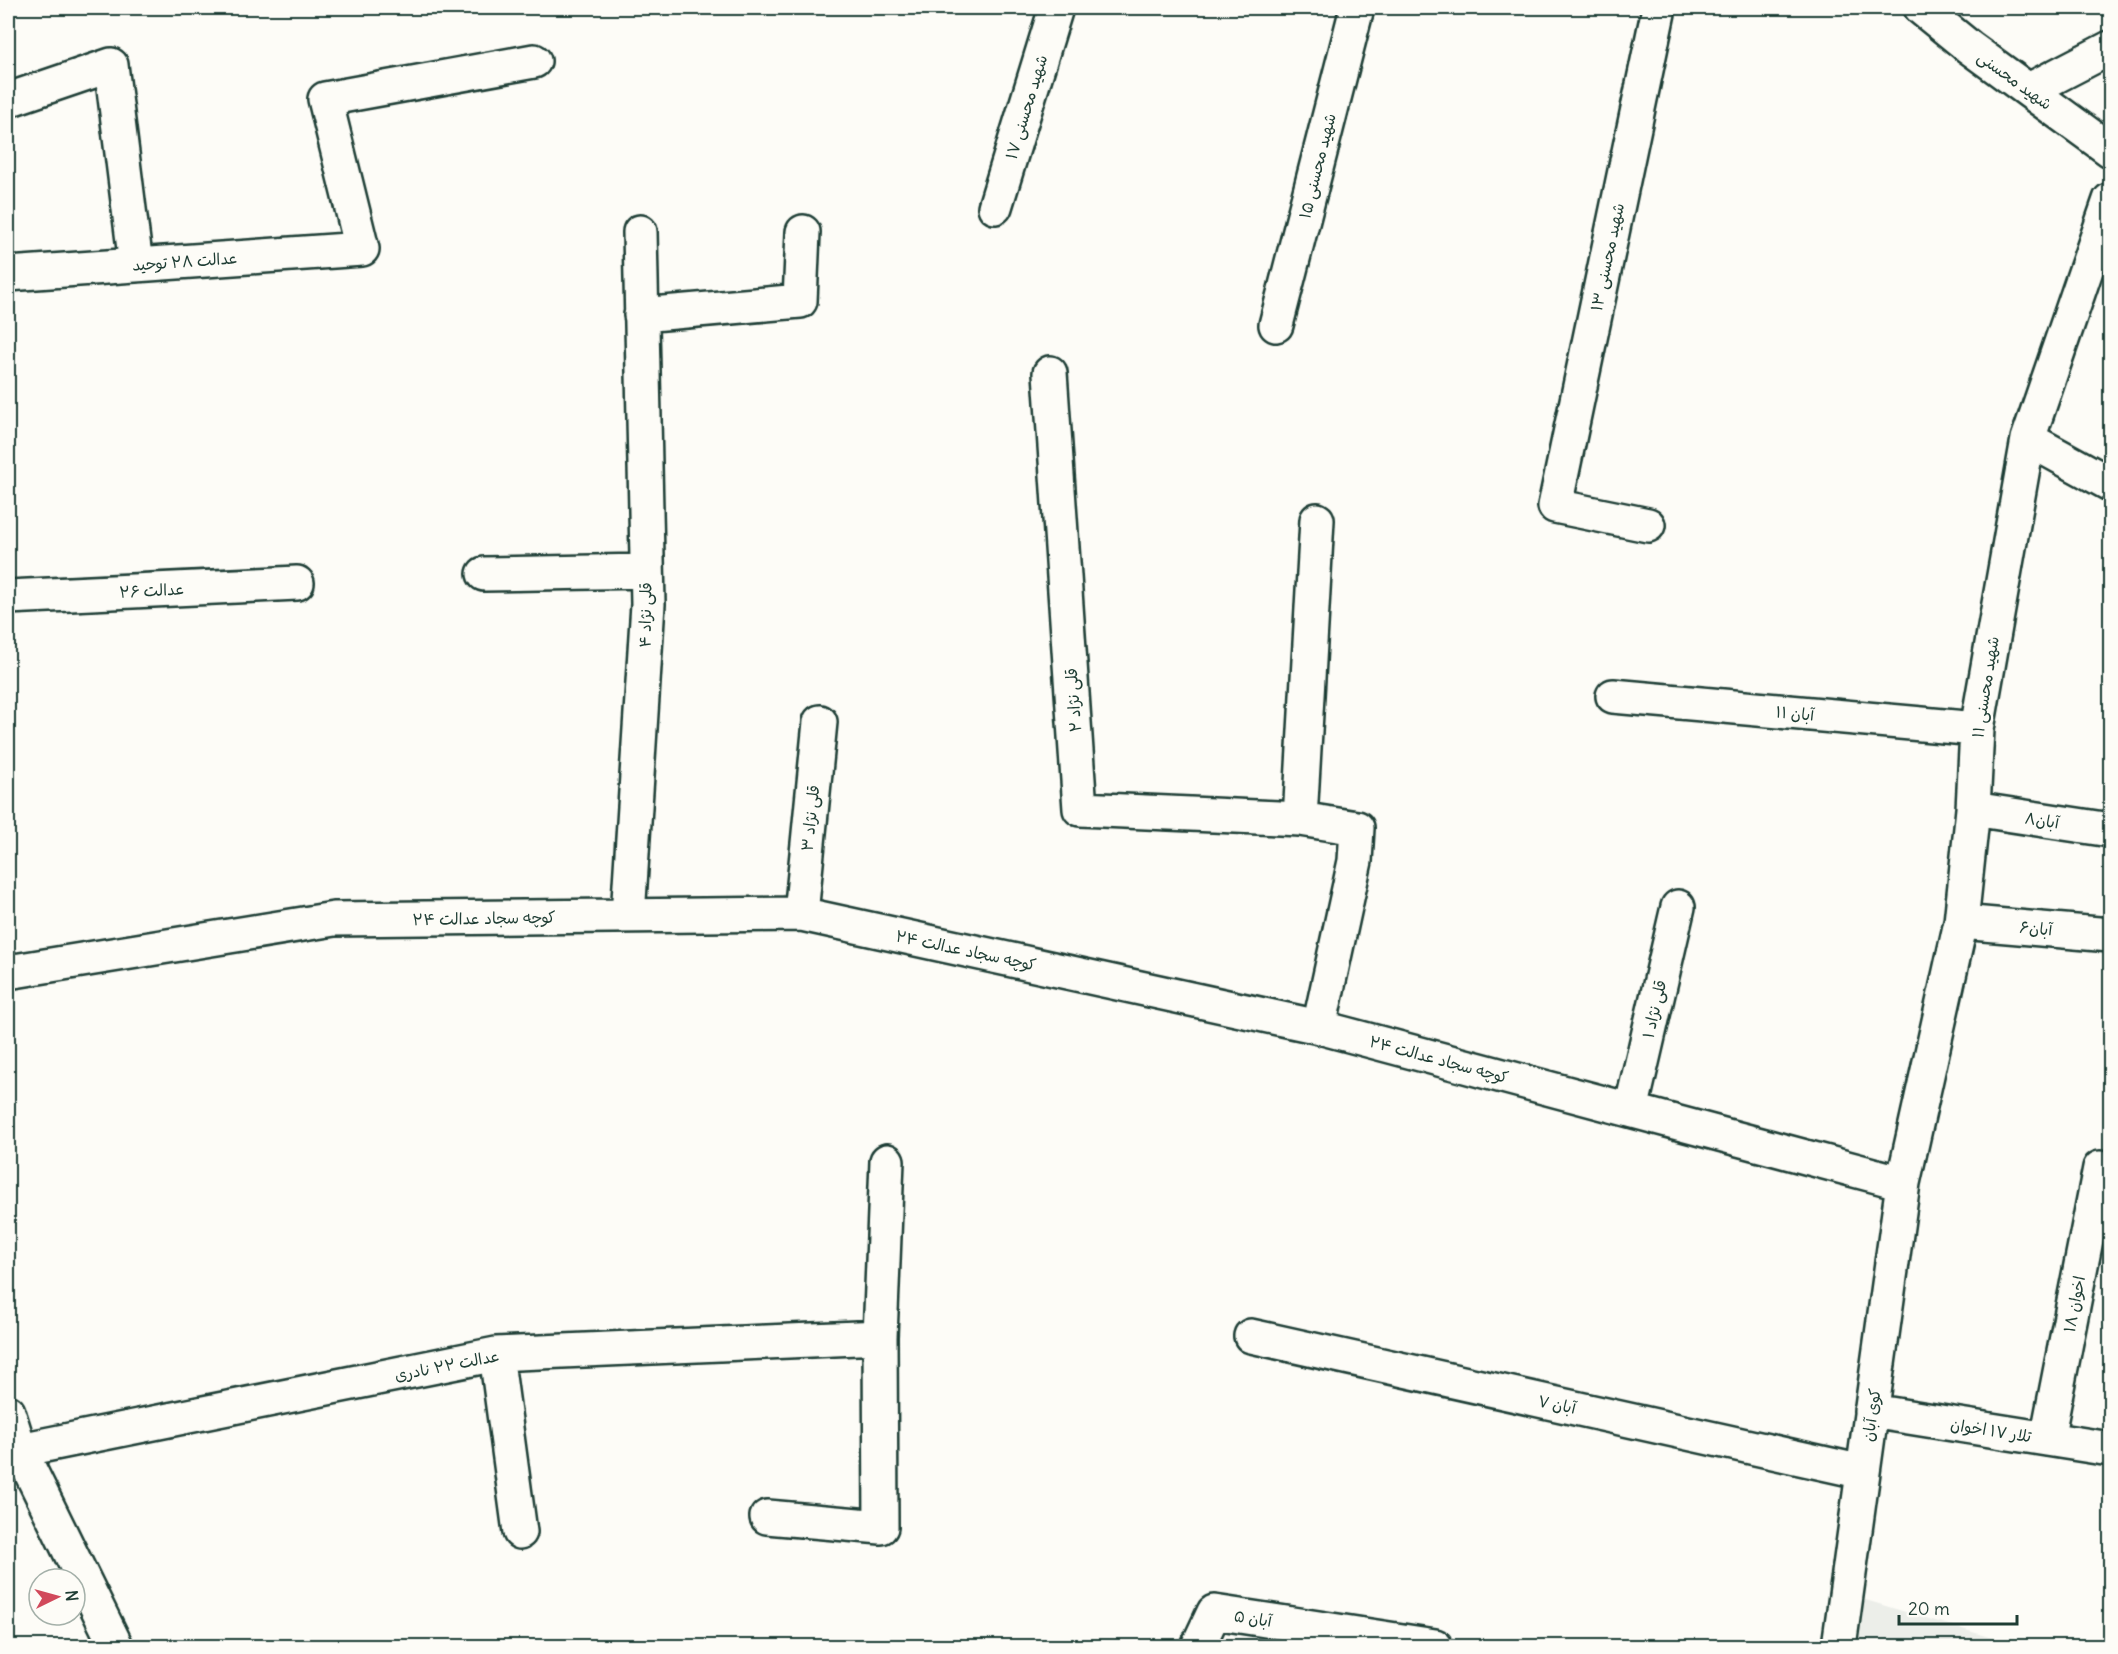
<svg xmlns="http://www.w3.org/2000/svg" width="2118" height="1654" font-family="Delius,'Playpen Sans Arabic',sans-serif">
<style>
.built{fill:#eceee9}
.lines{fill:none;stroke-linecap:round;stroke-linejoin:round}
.minor-casing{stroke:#1f3d34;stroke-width:38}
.secondary-casing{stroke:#1f3d34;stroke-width:38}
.minor{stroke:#fdfcf7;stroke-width:33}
.secondary{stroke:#fdfcf7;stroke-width:33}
.labels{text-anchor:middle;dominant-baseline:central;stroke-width:4.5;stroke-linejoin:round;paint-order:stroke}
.street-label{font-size:16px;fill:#1f3d34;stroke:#fdfcf7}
</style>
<rect width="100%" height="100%" fill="#fdfcf7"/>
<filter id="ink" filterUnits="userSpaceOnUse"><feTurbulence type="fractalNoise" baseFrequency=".0167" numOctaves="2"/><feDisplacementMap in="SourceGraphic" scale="12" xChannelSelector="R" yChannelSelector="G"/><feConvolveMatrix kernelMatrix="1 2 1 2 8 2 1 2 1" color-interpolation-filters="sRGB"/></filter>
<g filter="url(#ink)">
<path class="built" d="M1849,1595L2019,1646H1840Z"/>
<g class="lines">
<defs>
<path id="minor" d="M1921,8L1969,47L2110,150
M2029,90L2110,48
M8,100L111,65L136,265
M995,207L1056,8
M8,274L362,249L325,99L534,61
M641,315L800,301L803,232
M1276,325L1357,8
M1050,373L1080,809L1300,819L1357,828L1355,861L1319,1027
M2028,439L2110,484
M1648,525L1555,506L1659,8
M484,574L646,571
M8,597L297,583
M1613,696L1977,729
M1973,809L2110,830
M1300,819L1317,520
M801,914L820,722
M628,916L648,604L640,232
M1961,922L2110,935
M8,972L334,919L801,914L1319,1027L1903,1183
M1631,1110L1678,907
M1251,1336L1863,1472
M496,1354L520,1532
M1871,1411L2110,1449
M2047,1439L2100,1168
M20,1450L496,1354L880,1337
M767,1517L881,1527L880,1337L887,1161
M1198,1646L1214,1612L1435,1646
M1839,1646L1903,1183L1961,922L1973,809L1977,729L2028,439L2110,200"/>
<path id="secondary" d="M8,1412L20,1450L116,1646"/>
</defs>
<use href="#minor" class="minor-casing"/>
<use href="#secondary" class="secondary-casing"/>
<use href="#minor" class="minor"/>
<use href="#secondary" class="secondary"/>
</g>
</g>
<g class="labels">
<g class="street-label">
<text transform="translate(2015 80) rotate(36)">شهید محسنی</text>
<text transform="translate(1026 107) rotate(-73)">شهید محسنی ۱۷</text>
<text transform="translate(1317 166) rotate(-76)">شهید محسنی ۱۵</text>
<text transform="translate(1607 257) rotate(-78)">شهید محسنی ۱۳</text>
<text transform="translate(185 261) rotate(-4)">عدالت ۲۸ توحید</text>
<text transform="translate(152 590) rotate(-3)">عدالت ۲۶</text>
<text transform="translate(645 615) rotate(-89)">قلی نژاد ۴</text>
<text transform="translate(1985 687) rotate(-81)">شهید محسنی ۱۱</text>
<text transform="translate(1073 700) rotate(-94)">قلی نژاد ۲</text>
<text transform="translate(1795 713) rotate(5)">آبان ۱۱</text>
<text transform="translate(810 818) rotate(-84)">قلی نژاد ۳</text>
<text transform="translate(2042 820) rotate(9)">آبان۸</text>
<text transform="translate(484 918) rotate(-1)">کوچه سجاد عدالت ۲۴</text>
<text transform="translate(2036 928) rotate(5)">آبان۶</text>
<text transform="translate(966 950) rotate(12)">کوچه سجاد عدالت ۲۴</text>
<text transform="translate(1654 1009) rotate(-77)">قلی نژاد ۱</text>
<text transform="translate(1439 1059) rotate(15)">کوچه سجاد عدالت ۲۴</text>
<text transform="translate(2074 1304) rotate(-79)">اخوان ۱۸</text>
<text transform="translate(447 1365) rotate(-11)">عدالت ۲۲ نادری</text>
<text transform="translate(1557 1404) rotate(12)">آبان ۷</text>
<text transform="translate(1871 1415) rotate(-82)">کوی آبان</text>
<text transform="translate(1991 1430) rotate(9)">تلار ۱۷ اخوان</text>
<text transform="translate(1253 1618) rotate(9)">آبان ۵</text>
</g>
</g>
<rect width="2118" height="1654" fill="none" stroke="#fdfcf7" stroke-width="30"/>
<rect x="15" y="15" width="2088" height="1624" fill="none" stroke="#1f3d34" stroke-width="2" filter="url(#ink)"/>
<g transform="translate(57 1597) rotate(85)"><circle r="28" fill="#fdfcf7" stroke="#a4b0a9" stroke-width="1.5"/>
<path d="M0-4.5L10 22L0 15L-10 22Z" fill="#d1495b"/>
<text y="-9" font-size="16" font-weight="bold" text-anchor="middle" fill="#1f3d34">N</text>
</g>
<path d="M1899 1615v9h118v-9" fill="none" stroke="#1f3d34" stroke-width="3"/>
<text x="1908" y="1615" font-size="18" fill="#1f3d34" stroke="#fdfcf7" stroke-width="4.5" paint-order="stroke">20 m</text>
</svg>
